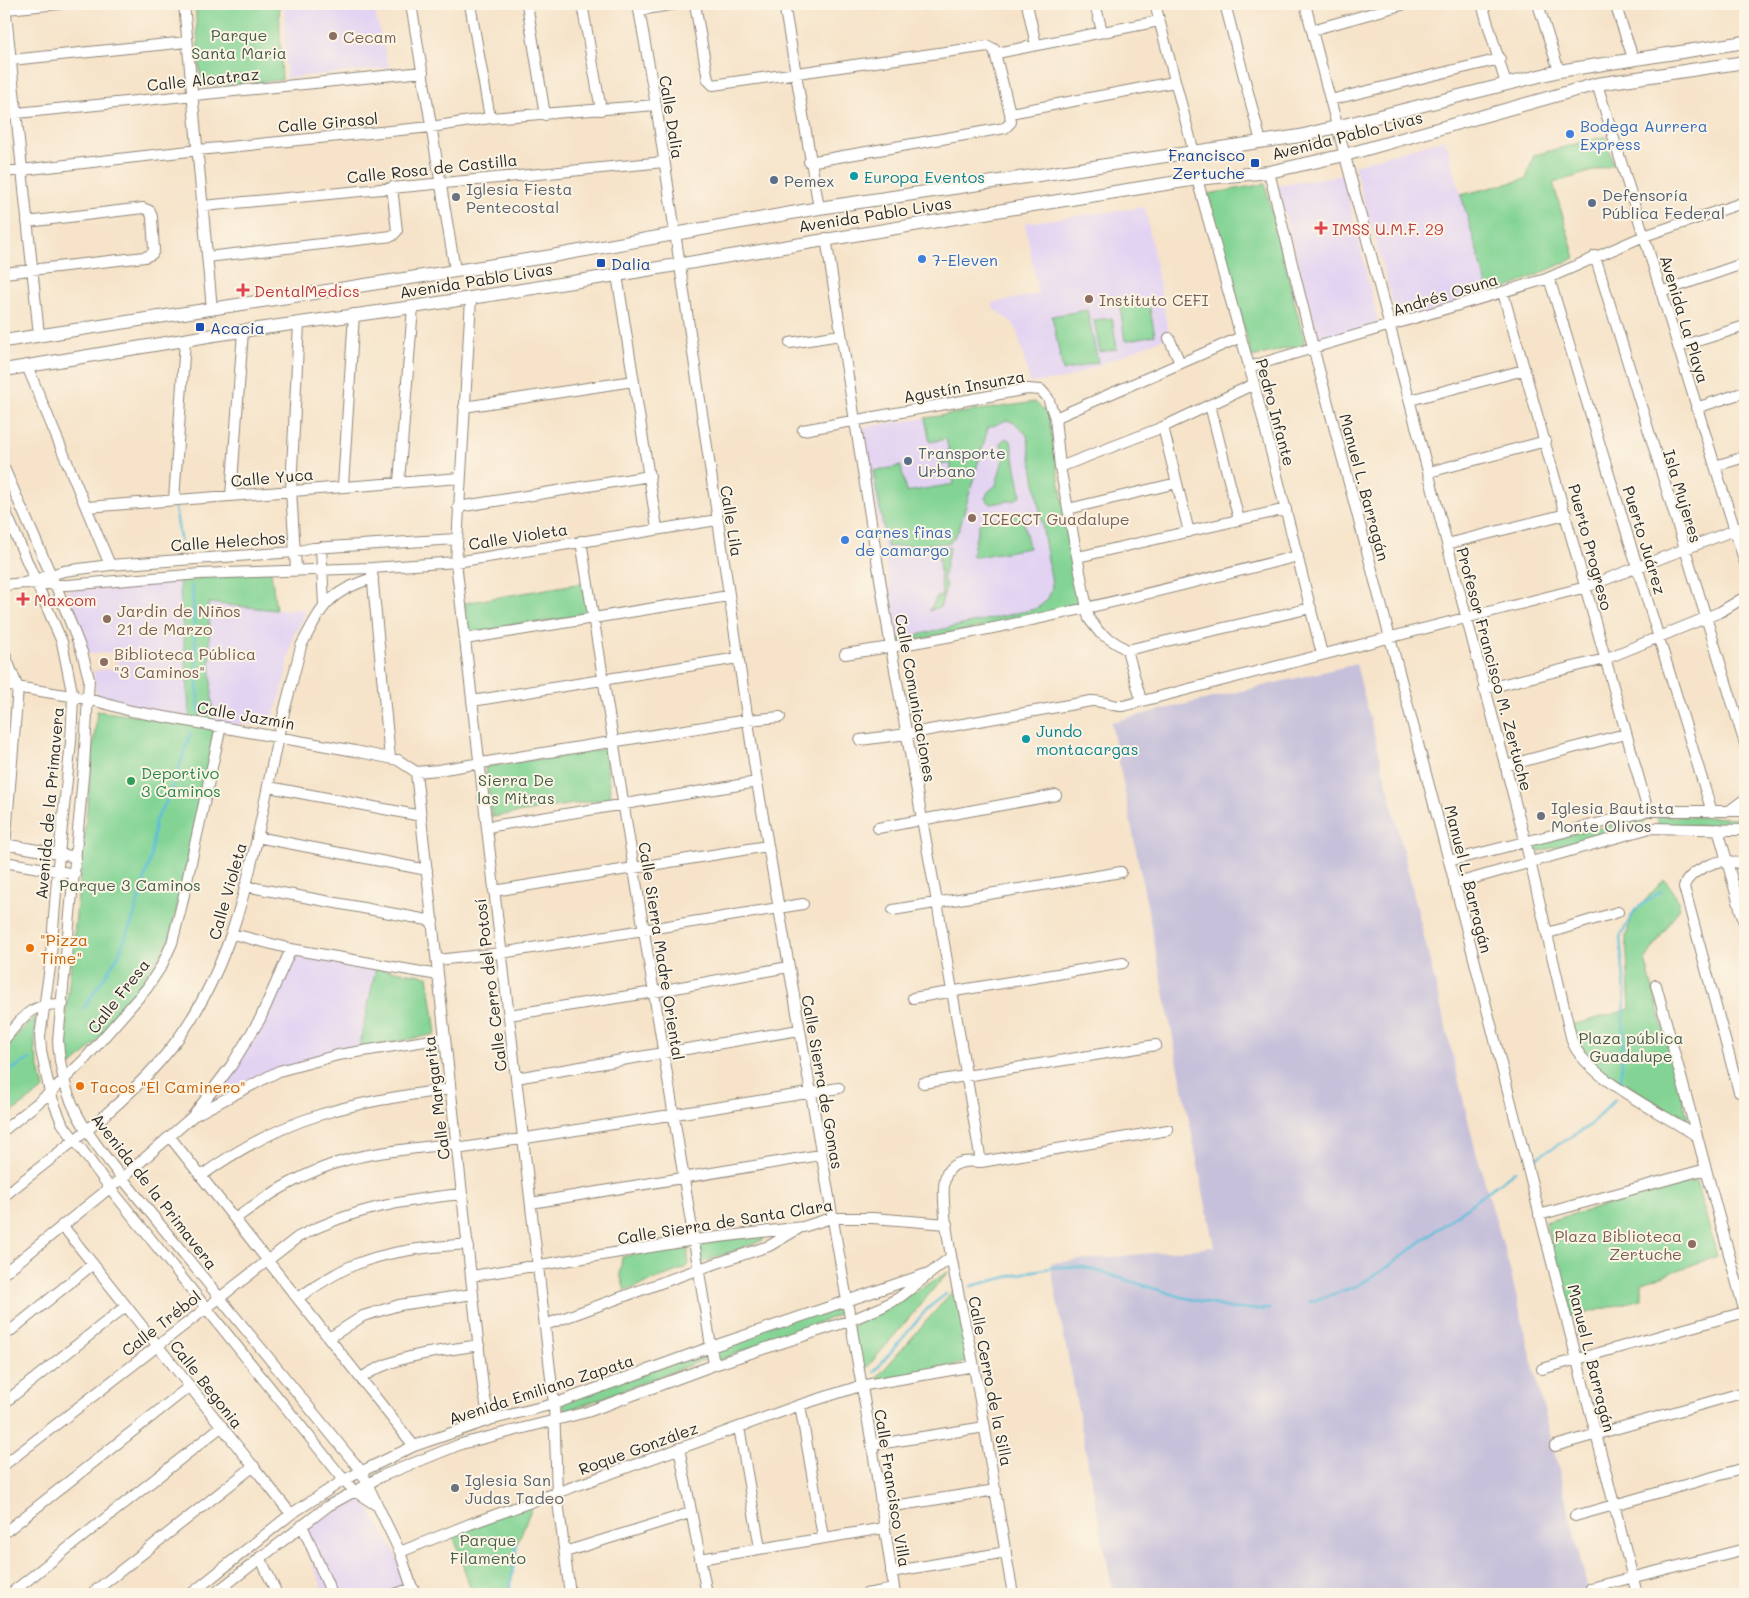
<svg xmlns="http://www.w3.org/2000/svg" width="1749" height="1598" font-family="Mali,sans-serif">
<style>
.built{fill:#e3d3f3}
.industrial{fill:#c6c0da}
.green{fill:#83d494;stroke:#578060}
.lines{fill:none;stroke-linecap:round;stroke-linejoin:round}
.stream{stroke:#5cbeda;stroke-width:2.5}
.minor-casing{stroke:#90877a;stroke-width:12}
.major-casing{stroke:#90877a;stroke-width:14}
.minor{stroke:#fff;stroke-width:10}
.major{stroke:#fff;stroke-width:12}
.education-dot{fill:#8d6e63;stroke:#fcf5e5;stroke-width:2}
.shop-dot{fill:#3f7fe0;stroke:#fcf5e5;stroke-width:2}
.transit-dot{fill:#1a4fb4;stroke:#fcf5e5;stroke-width:2}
.culture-dot{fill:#0f9aa8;stroke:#fcf5e5;stroke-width:2}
.service-dot{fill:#5c6f8a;stroke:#fcf5e5;stroke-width:2}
.worship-dot{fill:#6b7280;stroke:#fcf5e5;stroke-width:2}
.health-dot{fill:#e0444e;stroke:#fcf5e5;stroke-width:2}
.leisure-dot{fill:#2e9e5b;stroke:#fcf5e5;stroke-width:2}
.food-dot{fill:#e8710a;stroke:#fcf5e5;stroke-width:2}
.labels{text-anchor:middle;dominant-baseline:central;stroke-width:4;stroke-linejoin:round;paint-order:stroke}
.park-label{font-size:16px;fill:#455e4a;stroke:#fcf5e5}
.education-label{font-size:16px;fill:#785e54;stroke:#fcf5e5;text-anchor:start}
.street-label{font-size:16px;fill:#2b2b2b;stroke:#fcf5e5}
.shop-label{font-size:16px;fill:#366cbe;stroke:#fcf5e5;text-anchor:start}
.transit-label{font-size:16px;fill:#164399;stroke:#fcf5e5;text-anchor:start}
.culture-label{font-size:16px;fill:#0d838f;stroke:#fcf5e5;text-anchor:start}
.service-label{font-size:16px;fill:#4e5e75;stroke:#fcf5e5;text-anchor:start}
.worship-label{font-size:16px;fill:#5b616d;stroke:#fcf5e5;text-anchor:start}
.health-label{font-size:16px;fill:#be3a42;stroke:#fcf5e5;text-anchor:start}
.leisure-label{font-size:16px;fill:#27864d;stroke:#fcf5e5;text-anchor:start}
.food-label{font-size:16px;fill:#c56008;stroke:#fcf5e5;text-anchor:start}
</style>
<rect width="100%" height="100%" fill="#fcf5e5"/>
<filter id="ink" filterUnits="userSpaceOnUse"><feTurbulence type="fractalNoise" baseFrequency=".02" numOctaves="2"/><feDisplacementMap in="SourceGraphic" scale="10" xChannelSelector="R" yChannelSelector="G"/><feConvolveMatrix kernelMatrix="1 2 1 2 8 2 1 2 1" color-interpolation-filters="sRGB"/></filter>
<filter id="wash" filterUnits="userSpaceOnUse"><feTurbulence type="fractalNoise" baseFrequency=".0096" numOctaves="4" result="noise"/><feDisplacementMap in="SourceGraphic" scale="20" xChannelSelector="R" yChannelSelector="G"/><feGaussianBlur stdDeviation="1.12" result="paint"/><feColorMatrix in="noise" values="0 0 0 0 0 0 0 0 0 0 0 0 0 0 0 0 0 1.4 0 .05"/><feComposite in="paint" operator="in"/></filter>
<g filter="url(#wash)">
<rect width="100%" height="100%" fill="#f6e3c9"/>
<path class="built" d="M284,4H373L389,68L286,78Z
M1445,139L1490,296L1398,321L1354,165Z
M1343,175L1379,326L1320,341L1277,186Z
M1145,207L1169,336L1065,379L1030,383L1017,331L1013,323L994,309L992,303L1038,294L1025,223Z
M1035,402L1081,608L899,643L863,427Z
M179,580L190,723L100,700L96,691L93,671L118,668V652L88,654L67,592L74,589Z
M208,602L276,610L305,609L304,618L293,636L282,692L270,725L213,724Z
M294,955L376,968L359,1049L271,1071L213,1099L264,1024Z
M361,1496L395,1552L411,1594H325L299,1533L342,1505Z"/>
<path class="industrial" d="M1356,664L1388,788L1474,1144L1508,1262L1589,1594H1113L1050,1263L1214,1247L1111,722Z"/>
<path class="green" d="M195,4H279L282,80L201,87Z
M1606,136L1613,165L1553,183L1575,258L1490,296L1461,195L1526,179L1534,155Z
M1265,184L1305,344L1252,357L1208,194Z
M1148,300L1155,335L1125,341L1120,306Z
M1087,310L1098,362L1063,371L1052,316Z
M1112,318L1117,349L1100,352L1094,320Z
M1035,402L1048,414L1081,608L899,643L898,639L1035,609C1046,603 1051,597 1052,584L1027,435L1015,423L1007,420L988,428L959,530L950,543L887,547L873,471L901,466L906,492L954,484L950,463L940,465L938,453L949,451L946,439L930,442L925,418Z
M1006,438L1011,441L1021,495L1015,500L991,504L985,499L988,492L996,485L1005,452L1000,443Z
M1022,514L1029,548L976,557L972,555L979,524L983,521Z
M950,547L943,578L946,585L941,606L929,611L937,597L942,596L938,548Z
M271,571L276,610L208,603L213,724L217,730L170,937C156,965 93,1057 67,1067L66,1013L97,711L190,723L179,580Z
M582,583L588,615L470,633L464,603Z
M604,749L611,798L492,817L485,767Z
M1647,816L1643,824L1537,852L1533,844Z
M1658,816L1745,818V827L1658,825Z
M1664,879L1674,892L1680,907L1645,960L1689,1123L1621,1081L1592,1070L1569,1026L1630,1009L1626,937L1632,915Z
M376,968L428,976L436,1034L359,1049Z
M35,1016V1051L44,1089L4,1118V1049Z
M1696,1181L1717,1256L1642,1283V1299L1571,1317L1545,1222Z
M764,1236L763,1240L698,1264L696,1242Z
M683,1243L688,1248V1264L685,1268L625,1291L620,1274L622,1257Z
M948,1272L865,1370L862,1383L851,1326L893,1305Z
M959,1284L968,1360L964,1363L873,1382Z
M835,1302L839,1315L716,1361L712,1346Z
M702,1349L706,1359L565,1412L560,1399Z
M534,1502L517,1544L509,1594H472L452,1531Z"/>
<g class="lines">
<path class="stream" d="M175,508L182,550
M192,586L199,713
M84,1008L118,956L133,919L151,857L155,821L171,794L190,734
M4,1074L30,1059
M1621,1081L1625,991L1620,937L1635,910L1661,891
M1534,1159L1589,1126L1615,1100
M971,1286L1028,1272L1056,1267H1084L1182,1297L1233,1309H1270
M1310,1302L1357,1286L1382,1271L1515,1171
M874,1372L928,1308L946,1294
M509,1594L517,1544"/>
</g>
</g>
<g filter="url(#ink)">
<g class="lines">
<defs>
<path id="minor" d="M5,4L39,335
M184,4L212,309
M411,4L455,270
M470,4L490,118
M527,4L545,115
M582,4L601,110
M638,4L656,105L757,782L872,1445L895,1594
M695,4L708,80L713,85L988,46L994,49L1010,113L1011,122L1005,128L809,162
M784,4L819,208
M1027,4L1036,45
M1095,4L1102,31
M1155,4L1194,153
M1225,4L1261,142
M1305,4L1525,840L1572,1041C1586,1078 1662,1113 1697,1136L1745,1313
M1482,4L1506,84
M1538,4L1559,71
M1615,4L1633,58
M6,9L59,4
M640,10L676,4
M1312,30L1405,4
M997,53L1159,21
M11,60L187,42
M1597,84L1745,563
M1330,100L1500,59
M17,113L423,72
M1010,113L1174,82
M4,172L198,150L431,127L490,118L656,105
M1269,172L1313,347L1449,861L1637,1594
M1197,179L1254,384L1322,654
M203,206L664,162
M826,238L891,648L937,902L981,1162
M1595,256L1745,744
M207,257L392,236L397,231L392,187
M4,273L145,257L152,254L154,250L152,217L150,211L143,208L27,222
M617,275L657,528
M1549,278L1712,812
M1661,292L1745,263
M1503,293L1648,811
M471,298L456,562L554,1404L557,1494L570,1594
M1169,338L1180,363
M790,343L840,335
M1678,347L1745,326
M27,366L110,565
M1249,367L1546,279L1644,236L1745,202
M1410,400L1524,370
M1210,405L1239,520
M464,407L633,381
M1696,408L1745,392
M1055,418L1241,337
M1163,427L1189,532
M803,430L1027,389L1041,390L1048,398L1055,418L1060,467L1089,619L1100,633L1127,650L1141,700
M1715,466L1745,457
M1060,467L1163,427L1254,384
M4,468L58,591L82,652L89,679L84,767L58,1040C61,1102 86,1132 122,1178L361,1471L400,1552L414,1594
M1429,472L1546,441
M399,482L413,307
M343,486L354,314
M231,496L243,331
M174,500L185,341
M87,507L460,478
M458,507L650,476
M4,508L62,642L73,697L71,742L59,854L50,967L40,1036L41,1050L50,1093L62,1123L110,1188L344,1480L354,1491L376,1505
M1068,509L1177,483
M581,541L714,1365
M1447,544L1566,514
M321,547L324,605
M1078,557L1286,509
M296,569L291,490L299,323
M372,573L390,758
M24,583L68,585L200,574L372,568L456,562L717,520
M4,585L24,583L64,571L110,565L295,552L313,548L456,539
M465,639L728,596
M1127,650L1311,608
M4,652L18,688L4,859
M845,654C999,632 1148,594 1298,556
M4,685L89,699L131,711L355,751L398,760L416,772L438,770L747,720L780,717
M1484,689L1605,659L1720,612L1745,597
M472,701L738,658
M4,738L14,740
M860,740L907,734L1091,701C1103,700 1111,707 1123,706L1586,587L1745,526
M1505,766L1625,734
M416,772L483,1387L489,1420
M269,787L421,816
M1729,811L1745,799
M487,827L757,782
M878,828L1056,795
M1718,829L1745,926
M257,837L427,870
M4,844L76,857
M1449,861L1648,811H1745
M4,862L75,874
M1454,884L1650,828L1745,830
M245,886L433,921
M494,891L767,846
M893,910L1121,872
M1548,933L1618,912
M233,934L291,949L438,975
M437,960L501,953L803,904
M1656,985L1697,1136
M913,998L1123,963
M509,1015L654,992L788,967
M4,1040C23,1017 30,1003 63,1004
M516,1078L799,1030
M923,1083L1156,1045
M1739,1092L1684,887C1687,873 1713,861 1726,861C1732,860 1740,864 1745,866
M195,1115L279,1071L338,1055L444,1038
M4,1130L50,1093L84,1060L147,988L162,965L172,943L181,908L221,726
M170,1137L414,1446
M457,1149L839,1088
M201,1176C285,1115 350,1103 450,1089
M4,1196C57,1153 116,1112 161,1060C239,971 254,849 278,737C285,706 294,676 301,646C322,606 328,592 373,578
M531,1203L820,1155
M1539,1215L1706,1169
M235,1219C270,1193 307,1170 350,1159C384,1150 421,1148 457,1143
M62,1225L291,1514
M4,1273L122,1178L192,1117L231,1066L260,1019L291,949
M472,1276L694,1240L803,1227L831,1218H873L947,1224
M298,1298C316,1286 334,1273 354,1265C390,1250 430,1247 468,1244
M545,1325L699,1269L769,1246L798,1229
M4,1336L93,1264
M329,1338L363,1316L399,1305L473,1294
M1542,1369L1745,1312
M361,1378C396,1354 438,1352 479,1345
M4,1403L126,1306
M800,1405L823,1537
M739,1427L760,1548
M872,1445L985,1427
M1555,1446L1745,1392
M679,1448L707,1594
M4,1465L298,1237C350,1209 404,1200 462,1194
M881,1508L996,1490
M1575,1516L1745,1468
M302,1525L332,1594
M4,1533L190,1386
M400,1552L470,1524L800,1405L860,1386L974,1366
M565,1552L690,1513
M260,1557L277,1594
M700,1559L884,1528
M891,1572L1006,1552
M1591,1588L1745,1549
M10,1594L222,1426
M91,1594L254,1466
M191,1594L291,1514L344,1480L414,1446L489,1420L554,1404L711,1347L926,1274
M214,1594L328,1506L382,1476L461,1444L587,1412L714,1365L849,1321L882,1307L900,1297L951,1257
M395,1594L413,1588
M866,1594L894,1589
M1013,1594C999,1518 988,1442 974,1367C968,1331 933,1200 947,1173C954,1160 969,1161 981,1162L1168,1130"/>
<path id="major" d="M4,341L552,256L819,208L1300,136L1559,71L1745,42
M4,370L214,335L413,307L617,275L1033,205L1197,179L1269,172L1345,155L1597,84L1745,62"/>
</defs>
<use href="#minor" class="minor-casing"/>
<use href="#major" class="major-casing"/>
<use href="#minor" class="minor"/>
<use href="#major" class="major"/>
</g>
</g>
<g class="education-dot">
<circle cx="333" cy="36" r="5"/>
<circle cx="1089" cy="299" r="5"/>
<circle cx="972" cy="518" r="5"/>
<circle cx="107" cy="619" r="5"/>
<circle cx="104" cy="662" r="5"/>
<circle cx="1692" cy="1244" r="5"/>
</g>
<g class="shop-dot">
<circle cx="1570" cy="134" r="5"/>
<circle cx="922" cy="259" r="5"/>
<circle cx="845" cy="540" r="5"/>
</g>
<g class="transit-dot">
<rect x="1250" y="158" width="10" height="10" rx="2.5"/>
<rect x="596" y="258" width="10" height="10" rx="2.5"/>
<rect x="195" y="322" width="10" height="10" rx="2.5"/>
</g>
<g class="culture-dot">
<circle cx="854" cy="176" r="5"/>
<circle cx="1026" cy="739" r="5"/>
</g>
<g class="service-dot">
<circle cx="774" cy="180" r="5"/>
<circle cx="1592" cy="203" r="5"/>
<circle cx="908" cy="461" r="5"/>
</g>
<g class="worship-dot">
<circle cx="456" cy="197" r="5"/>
<circle cx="1541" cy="816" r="5"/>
<circle cx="455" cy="1488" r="5"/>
</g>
<g class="health-dot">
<path d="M1318.5 220.5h5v5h5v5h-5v5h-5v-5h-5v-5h5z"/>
<path d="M240.5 282.5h5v5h5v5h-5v5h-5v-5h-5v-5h5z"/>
<path d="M20.5 591.5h5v5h5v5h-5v5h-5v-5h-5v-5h5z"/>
</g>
<circle class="leisure-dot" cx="131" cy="781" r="5"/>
<g class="food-dot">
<circle cx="30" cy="948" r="5"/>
<circle cx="80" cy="1086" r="5"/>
</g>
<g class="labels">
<g class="park-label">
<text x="239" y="34">Parque<tspan x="239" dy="18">Santa Maria</tspan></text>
<text x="516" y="779">Sierra De<tspan x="516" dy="18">las Mitras</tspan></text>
<text x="130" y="884">Parque 3 Caminos</text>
<text x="1631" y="1037">Plaza pública<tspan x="1631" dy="18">Guadalupe</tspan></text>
<text x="488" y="1539">Parque<tspan x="488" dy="18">Filamento</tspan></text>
</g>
<g class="education-label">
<text x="343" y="36">Cecam</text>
<text x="1099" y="299">Instituto CEFI</text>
<text x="982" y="518">ICECCT Guadalupe</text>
<text x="117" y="610">Jardin de Niños<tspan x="117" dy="18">21 de Marzo</tspan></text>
<text x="114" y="653">Biblioteca Pública<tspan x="114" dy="18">"3 Caminos"</tspan></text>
<text x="1682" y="1235" text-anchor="end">Plaza Biblioteca<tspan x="1682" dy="18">Zertuche</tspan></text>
</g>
<g class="street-label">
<text transform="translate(203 79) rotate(-6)">Calle Alcatraz</text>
<text transform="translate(672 117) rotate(81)">Calle Dalia</text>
<text transform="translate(328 122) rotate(-5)">Calle Girasol</text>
<text transform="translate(1347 135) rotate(-14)">Avenida Pablo Livas</text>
<text transform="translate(432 168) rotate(-6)">Calle Rosa de Castilla</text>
<text transform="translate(875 214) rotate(-9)">Avenida Pablo Livas</text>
<text transform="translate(476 280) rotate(-9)">Avenida Pablo Livas</text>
<text transform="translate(1445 294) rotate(-17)">Andrés Osuna</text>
<text transform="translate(1685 319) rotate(73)">Avenida La Playa</text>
<text transform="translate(964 386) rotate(-10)">Agustín Insunza</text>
<text transform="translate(1276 412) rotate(75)">Pedro Infante</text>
<text transform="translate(272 477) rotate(-5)">Calle Yuca</text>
<text transform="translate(1365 487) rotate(75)">Manuel L. Barragán</text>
<text transform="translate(1683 496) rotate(73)">Isla Mujeres</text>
<text transform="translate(732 521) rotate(81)">Calle Lila</text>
<text transform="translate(518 536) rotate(-9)">Calle Violeta</text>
<text transform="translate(1645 540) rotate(73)">Puerto Juárez</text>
<text transform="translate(228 541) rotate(-4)">Calle Helechos</text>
<text transform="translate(1591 547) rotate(75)">Puerto Progreso</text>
<text transform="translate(1495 669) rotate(75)">Profesor Francisco M. Zertuche</text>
<text transform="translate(916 698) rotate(80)">Calle Comunicaciones</text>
<text transform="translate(246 715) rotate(10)">Calle Jazmín</text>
<text transform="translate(49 803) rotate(-85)">Avenida de la Primavera</text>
<text transform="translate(1469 879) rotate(76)">Manuel L. Barragán</text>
<text transform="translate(227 891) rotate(-74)">Calle Violeta</text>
<text transform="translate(662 951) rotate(81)">Calle Sierra Madre Oriental</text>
<text transform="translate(490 985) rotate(-97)">Calle Cerro del Potosí</text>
<text transform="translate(118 996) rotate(-52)">Calle Fresa</text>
<text transform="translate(823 1082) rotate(80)">Calle Sierra de Gomas</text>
<text transform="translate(436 1098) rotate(-97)">Calle Margarita</text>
<text transform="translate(155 1191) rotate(52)">Avenida de la Primavera</text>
<text transform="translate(725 1221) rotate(-9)">Calle Sierra de Santa Clara</text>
<text transform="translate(161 1323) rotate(-38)">Calle Trébol</text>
<text transform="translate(1592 1358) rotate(76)">Manuel L. Barragán</text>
<text transform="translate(991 1381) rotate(79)">Calle Cerro de la Silla</text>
<text transform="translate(207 1384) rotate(52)">Calle Begonia</text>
<text transform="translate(541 1389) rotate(-18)">Avenida Emiliano Zapata</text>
<text transform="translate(638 1448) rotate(-20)">Roque González</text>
<text transform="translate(893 1488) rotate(81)">Calle Francisco Villa</text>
</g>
<g class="shop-label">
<text x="1580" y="125">Bodega Aurrera<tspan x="1580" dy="18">Express</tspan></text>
<text x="932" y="259">7-Eleven</text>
<text x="855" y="531">carnes finas<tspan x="855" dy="18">de camargo</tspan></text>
</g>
<g class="transit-label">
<text x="1245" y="154" text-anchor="end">Francisco<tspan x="1245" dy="18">Zertuche</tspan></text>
<text x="611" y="263">Dalia</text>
<text x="210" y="327">Acacia</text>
</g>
<g class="culture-label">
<text x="864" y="176">Europa Eventos</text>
<text x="1036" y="730">Jundo<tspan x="1036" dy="18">montacargas</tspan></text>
</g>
<g class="service-label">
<text x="784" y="180">Pemex</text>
<text x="1602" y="194">Defensoría<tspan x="1602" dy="18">Pública Federal</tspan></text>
<text x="918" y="452">Transporte<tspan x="918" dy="18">Urbano</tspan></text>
</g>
<g class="worship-label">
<text x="466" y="188">Iglesia Fiesta<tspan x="466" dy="18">Pentecostal</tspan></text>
<text x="1551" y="807">Iglesia Bautista<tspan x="1551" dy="18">Monte Olivos</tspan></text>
<text x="465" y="1479">Iglesia San<tspan x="465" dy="18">Judas Tadeo</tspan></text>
</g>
<g class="health-label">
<text x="1332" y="228">IMSS U.M.F. 29</text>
<text x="254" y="290">DentalMedics</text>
<text x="34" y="599">Maxcom</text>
</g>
<g class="leisure-label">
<text x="141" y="772">Deportivo<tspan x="141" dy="18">3 Caminos</tspan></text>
</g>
<g class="food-label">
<text x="40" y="939">"Pizza<tspan x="40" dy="18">Time"</tspan></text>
<text x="90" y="1086">Tacos "El Caminero"</text>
</g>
</g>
<rect width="1749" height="1598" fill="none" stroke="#fcf5e5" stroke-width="20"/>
</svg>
